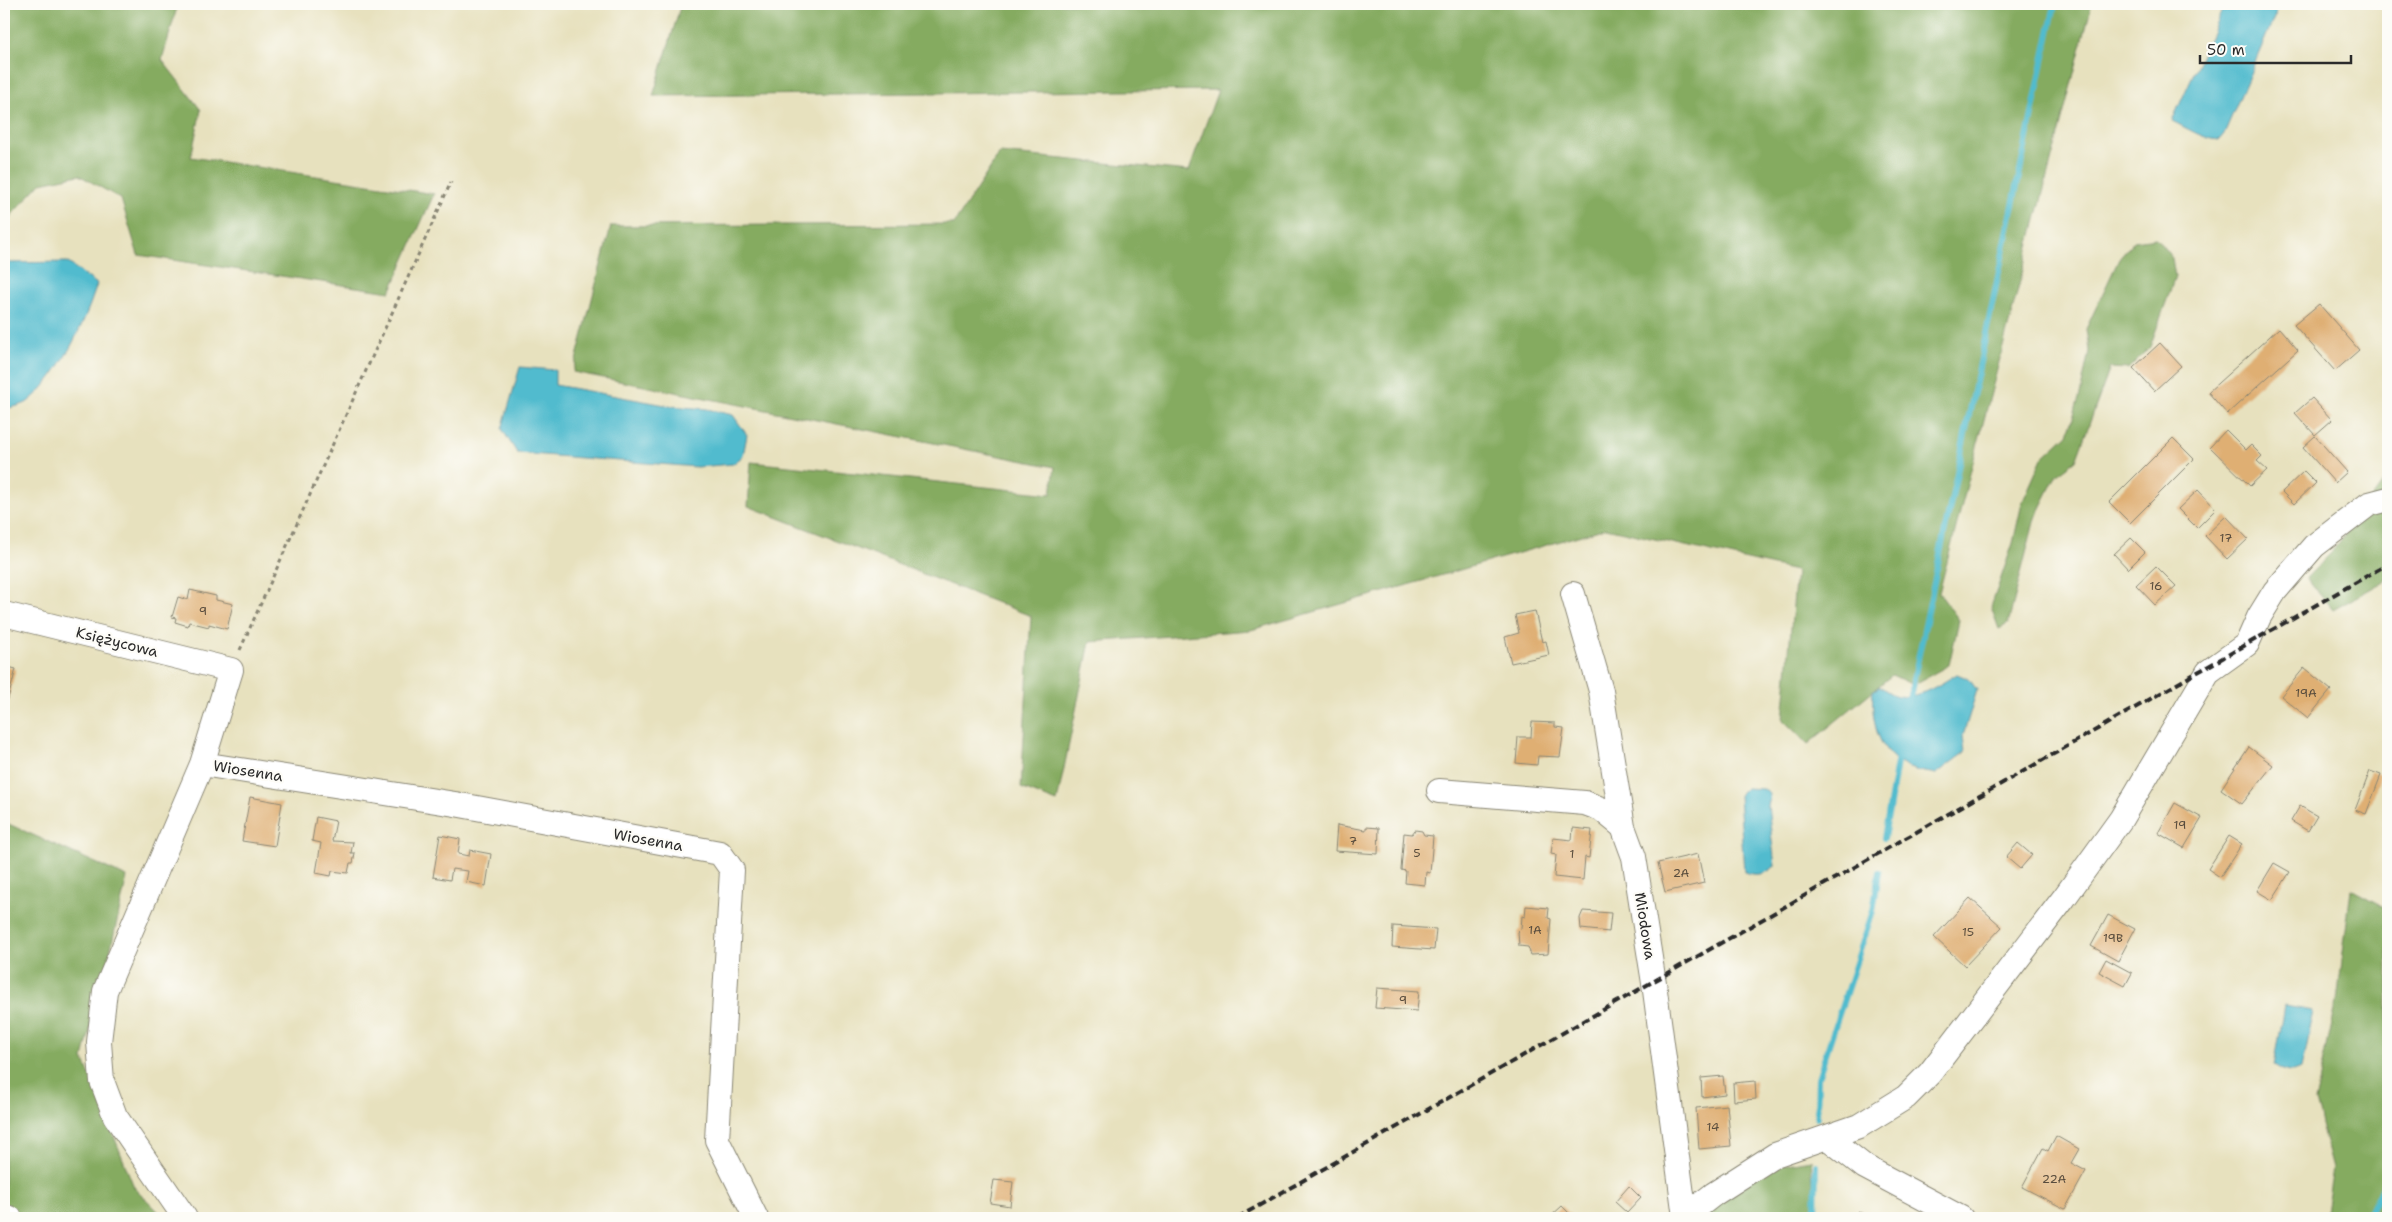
<svg xmlns="http://www.w3.org/2000/svg" width="2392" height="1222" font-family="'Shantell Sans',sans-serif">
<style>
.forest{fill:#85ab60;stroke:#586b46}
.water{fill:#51bbce;stroke:#3e737c}
.lines{fill:none;stroke-linecap:round;stroke-linejoin:round}
.stream{stroke:#51bbce;stroke-width:6}
.building{fill:#dfaf73}
.minor-casing{stroke:#898674;stroke-width:26}
.path{stroke:#898674;stroke-width:3;stroke-dasharray:4 4;stroke-linecap:butt}
.minor{stroke:#fff;stroke-width:24}
.rail{stroke:#2b2b2b;stroke-width:4;stroke-dasharray:8 4;stroke-linecap:butt}
.labels{text-anchor:middle;dominant-baseline:central;stroke-width:4.5;stroke-linejoin:round;paint-order:stroke}
.number-label{font-size:12px;fill:#584c3d}
.street-label{font-size:15px;fill:#2b2b2b;stroke:#fdfcf7}
</style>
<rect width="100%" height="100%" fill="#fdfcf7"/>
<filter id="ink" filterUnits="userSpaceOnUse"><feTurbulence type="fractalNoise" baseFrequency=".02" numOctaves="2"/><feDisplacementMap in="SourceGraphic" scale="10" xChannelSelector="R" yChannelSelector="G"/><feConvolveMatrix kernelMatrix="1 2 1 2 8 2 1 2 1" color-interpolation-filters="sRGB"/></filter>
<filter id="wash" filterUnits="userSpaceOnUse"><feTurbulence type="fractalNoise" baseFrequency=".0096" numOctaves="4" result="noise"/><feDisplacementMap in="SourceGraphic" scale="20" xChannelSelector="R" yChannelSelector="G"/><feGaussianBlur stdDeviation="1.12" result="paint"/><feColorMatrix in="noise" values="0 0 0 0 0 0 0 0 0 0 0 0 0 0 0 0 0 1.4 0 .05"/><feComposite in="paint" operator="in"/></filter>
<g filter="url(#wash)">
<rect width="100%" height="100%" fill="#e7e1be"/>
<path class="forest" d="M4,4H178L162,60L201,110L191,157L434,194L390,292L138,255L121,199L79,175L41,183L4,223Z
M681,4H2092L1939,593L1959,620L1949,665L1913,685L1892,675L1808,744L1783,720L1796,571L1606,528L1251,630L1090,642L1057,802L1021,788L1031,616L748,506L751,462L1051,494L1055,467L573,372L611,226L954,224L1000,153L1189,171L1218,90L653,96Z
M2156,238L2172,258L2175,277L2150,347L2128,369L2110,368L2076,460L2057,474L2035,518L2008,624L1999,629L1991,607L2013,543L2022,503L2042,458L2068,434L2080,395L2089,351L2086,329L2119,259L2134,241Z
M2388,480V579L2333,610L2306,578L2332,552L2384,482Z
M4,822L127,877L107,965L83,1058L134,1187L165,1218H4Z
M2351,889L2388,909V1218H2325L2333,1169L2315,1101L2337,1001Z
M1811,1160L1816,1218H1698L1748,1180L1781,1165Z"/>
<path class="water" d="M2225,4H2280L2224,134L2219,140C2203,139 2187,128 2172,121Z
M67,262L97,284C86,321 60,376 29,401C23,406 11,407 4,409V263Z
M520,367L555,370V385L671,406L707,409L733,415L747,435L743,456L733,464L697,467L517,453L502,429Z
M1957,674L1969,679L1977,690L1963,736L1965,752L1936,774C1927,772 1914,771 1905,766C1877,751 1871,720 1873,691L1880,686C1884,689 1889,693 1894,695C1915,702 1940,684 1957,674Z
M1746,788L1763,789L1770,794L1768,806L1775,866C1765,875 1757,876 1744,872L1739,795Z
M2285,1006L2313,1011L2301,1069C2290,1075 2284,1071 2274,1065Z"/>
<g class="lines">
<path class="stream" d="M1909,702L2055,4
M1884,838L1899,751
M1817,1118L1818,1078L1873,911L1879,872
M1815,1218L1816,1165
M2367,1218L2388,1175"/>
</g>
<g id="blocks">
<path class="building" d="M2319,304L2359,350L2335,371L2294,325Z
M2279,328L2298,350L2227,414L2208,392Z
M2160,343L2181,366L2154,391L2133,368Z
M2312,398L2332,420L2315,435L2295,413Z
M2226,430L2246,450L2251,445L2262,456L2257,461L2267,470L2250,486L2210,447Z
M2315,436L2347,472L2335,483L2303,447Z
M2173,438L2194,459L2130,523L2109,502Z
M2304,471L2316,483L2294,504L2282,492Z
M2198,490L2216,509L2197,528L2178,509Z
M2226,516L2248,539L2227,559L2205,536Z
M2131,538L2145,552L2128,569L2114,554Z
M2156,566L2176,586L2155,605L2136,585Z
M190,590L216,596V600L233,604L227,629L209,624V627L189,622L188,626L175,622L176,618L172,617L178,597L188,600Z
M1535,611L1542,642L1546,641L1549,655L1511,663L1505,637L1519,633L1515,615Z
M4,666L16,669L6,706L4,705Z
M2304,668L2331,690L2308,718L2281,696Z
M1532,722L1555,723V727L1564,728L1560,757L1538,756L1537,765L1516,763L1518,737H1531Z
M2249,747L2273,765L2242,804L2221,789Z
M2370,771L2381,775L2366,814L2355,810Z
M250,797L282,803L275,846L242,841Z
M2175,803L2202,818L2184,848L2158,833Z
M2300,806L2317,816L2308,831L2291,821Z
M316,817L336,821L332,841L353,842L351,853H355L353,863H350L348,873L332,871L331,876L316,873L321,843L312,841Z
M1337,825L1366,830V827L1379,828L1378,854L1335,851Z
M1573,828L1592,830L1589,858L1585,857L1583,880L1554,877L1556,855L1551,854L1553,838L1572,840Z
M1415,830L1422,831L1424,835L1433,836L1430,873L1426,872L1425,885L1405,883L1406,871L1401,870L1404,833L1412,834Z
M440,835L460,839L458,854L469,856L470,850L491,854L486,886L466,882L468,871L452,869L450,880L433,877Z
M2229,836L2242,844L2220,877L2208,869Z
M2018,843L2032,855L2020,869L2006,857Z
M1698,854L1704,883L1665,892L1658,863Z
M2274,863L2290,872L2272,900L2257,891Z
M1970,898L2002,927L1965,966L1934,937Z
M1526,906L1549,908L1548,918L1551,919L1548,954L1531,955L1528,947L1519,946L1518,932L1521,929L1522,916L1525,917Z
M1583,911L1611,913L1609,932L1581,929L1580,918Z
M2108,915L2135,929L2118,961L2091,946Z
M1393,926L1436,929L1434,950L1392,947Z
M2106,959L2132,973L2125,986L2099,972Z
M1377,988L1419,991L1417,1011L1375,1008Z
M1723,1076L1725,1094L1702,1097L1701,1078Z
M1755,1081L1756,1099L1734,1101L1733,1083Z
M1727,1105L1731,1146L1699,1149L1696,1108Z
M2056,1136L2079,1149L2071,1163L2086,1171L2065,1209L2022,1187L2043,1148L2048,1151Z
M994,1180L1013,1182L1010,1206L990,1203Z
M1629,1186L1641,1198L1627,1213L1615,1202Z
M1562,1206L1574,1218H1549Z
M1858,1211L1871,1218H1854Z"/>
</g>
</g>
<g filter="url(#ink)">
<use href="#blocks" fill-opacity="0" stroke="#898674" stroke-width="1"/>
<g class="lines">
<defs>
<path id="minor" d="M1573,594L1601,691L1623,827
M4,614L231,670L202,764L105,991L99,1042L102,1081L115,1116L185,1218
M202,764L455,804L720,853L732,870L717,1140L756,1218
M1439,791L1585,803L1601,809L1623,827L1634,857L1654,983L1685,1217
M1828,1138L1865,1167L1961,1218
M4,1217L10,1218
M1683,1218L1714,1194L1775,1155L1859,1126L1906,1097L1930,1073L2064,898L2121,819L2208,672L2247,644L2259,617L2275,591L2314,546L2369,504L2388,499"/>
</defs>
<use href="#minor" class="minor-casing"/>
<path class="path" d="M240,650L451,182"/>
<use href="#minor" class="minor"/>
<path class="rail" d="M1237,1218L2388,564"/>
</g>
</g>
<g class="labels">
<g class="number-label">
<text x="2226" y="538">17</text>
<text x="2156" y="586">16</text>
<text x="203" y="611">9</text>
<text x="2306" y="693">19A</text>
<text x="2180" y="825">19</text>
<text x="1353" y="841">7</text>
<text x="1417" y="853">5</text>
<text x="1572" y="854">1</text>
<text x="1681" y="873">2A</text>
<text x="1535" y="930">1A</text>
<text x="1968" y="932">15</text>
<text x="2113" y="938">19B</text>
<text x="1403" y="1000">9</text>
<text x="1713" y="1127">14</text>
<text x="2054" y="1179">22A</text>
</g>
<g class="street-label">
<text transform="translate(117 642) rotate(14)">Księżycowa</text>
<text transform="translate(248 771) rotate(9)">Wiosenna</text>
<text transform="translate(648 840) rotate(10)">Wiosenna</text>
<text transform="translate(1645 926) rotate(81)">Miodowa</text>
</g>
</g>
<rect width="2392" height="1222" fill="none" stroke="#fdfcf7" stroke-width="20"/>
<path d="M2200 55v8h151v-8" fill="none" stroke="#2b2b2b" stroke-width="2.5"/>
<text x="2207" y="55" font-size="15" fill="#2b2b2b" stroke="#fdfcf7" stroke-width="4" paint-order="stroke">50 m</text>
</svg>
